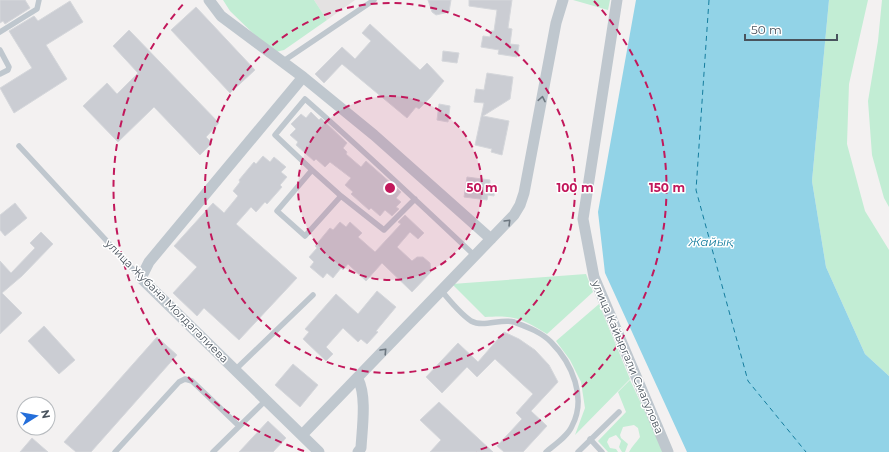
<svg xmlns="http://www.w3.org/2000/svg" width="889" height="452" font-family="Montserrat,sans-serif">
<style>
.education{fill:#e4e2e2}
.green{fill:#c2edd4}
.water{fill:#92d3e7}
.lines{fill:none;stroke-linecap:round;stroke-linejoin:round}
.ferry{stroke:#157d9e;stroke-width:1;stroke-dasharray:5 4;stroke-linecap:butt}
.building{fill:#cbcdd3;stroke:#d5d7db}
.lane{stroke:#bfc7ce;stroke-width:5.5}
.street{stroke:#bfc7ce;stroke-width:11}
.oneway{stroke:#6c767f}
.ring{fill:none;stroke:#c2185b;stroke-width:2;stroke-dasharray:7 5}
.labels{text-anchor:middle;dominant-baseline:central;stroke-width:3;stroke-linejoin:round;paint-order:stroke}
.street-label{font-size:11px;fill:#49535d;stroke:#fff}
.water-label{font-size:12px;font-style:italic;fill:#157d9e;stroke:#fff}
.centre{fill:#c2185b;stroke:#fff;stroke-width:2}
.ring-label{font-size:12px;text-anchor:middle;font-weight:bold;fill:#c2185b;stroke:#fff;stroke-width:3;stroke-linejoin:round;paint-order:stroke}
</style>
<rect width="100%" height="100%" fill="#f3f1f1"/>
<path class="education" d="M314,0H355L327,20Z"/>
<path class="green" d="M223,0H314L327,20L284,50L276,52L268,48L230,11Z
M573,0H610L608,10Z
M829,0H868L849,84L847,144L865,211L889,250V376L865,354L826,267L812,181Z
M882,0H889V207L884,198L872,155L868,101L878,41Z
M586,274L593,292L547,334C521,318 515,315 485,317L452,284Z
M599,304L630,379L575,435L585,408L581,382L570,360L556,341Z
M630,380L664,452H629C632,446 636,443 640,437L638,428L634,425L623,427L620,435L621,438L628,444L625,452H622L619,447L621,441L616,435L609,438L607,442L610,448L616,449L618,452H608L598,441L626,412L618,392Z"/>
<path class="water" d="M636,0H829L812,181L826,267L865,354L889,376V452H687L605,273L598,212Z"/>
<g class="lines">
<path class="ferry" d="M709,0L696,190L748,381L806,452"/>
</g>
<path class="building" d="M0,0H25L30,8L5,24L3,21L0,23Z
M428,0H451L449,12L436,15L432,12Z
M469,0H512L508,28L512,29L510,44L519,45L517,57L498,54L499,50L481,47L483,36L490,37L491,31H494L497,10L469,6Z
M70,1L83,22L46,45L67,79L14,113L0,88L32,68L9,31L34,16L38,21Z
M196,7L255,70L230,93L171,30Z
M370,24L420,70L427,63L444,81L430,98L419,109L416,107L407,118L342,64L324,83L315,74L342,47L355,59L371,41L362,33Z
M129,30L219,123L206,137L212,143L200,155L154,107L118,142L83,106L107,83L117,94L138,73L113,46Z
M443,51L459,53L457,63L442,61Z
M487,73L513,77L510,99L483,116L509,121L502,155L491,152L492,149L475,145L484,103L474,102L476,89L484,90Z
M439,104L450,106L448,122L437,120Z
M311,112L319,120L321,118L347,143L343,148L347,152L346,154L361,167L366,161L401,192L396,198L401,202L396,207L399,209L392,216L385,210L380,216L371,208L369,210L351,194L353,192L345,185L351,178L330,162L325,167L316,159L314,161L296,145L298,142L290,135L296,129L291,124L301,114L306,118Z
M263,156L270,162L274,157L286,167L281,172L287,177L280,185L282,187L267,204L265,202L256,212L251,207L236,224L297,278L239,340L204,308L197,316L173,293L197,267L174,246L213,203L224,213L238,196L233,191L240,182L239,180L254,162L256,164Z
M467,177L490,180V185H495L494,196L488,195L487,200L464,197Z
M15,203L27,218L5,236L0,230V215Z
M405,215L424,233L418,239L410,232L397,247L412,261L417,257H423L430,263L431,272L412,292L382,263L366,281L348,264L343,270L341,268L333,278L327,273L323,278L310,267L314,262L309,257L317,248L315,246L330,228L333,230L340,222L346,227L350,222L362,233L358,237L375,252L401,224L398,222Z
M41,232L53,244L22,276L2,293L22,313L0,334V261L11,273L35,248L30,243Z
M377,291L396,307L376,331L378,332L367,344L361,339L358,342L343,328L326,347L333,354L326,361L303,339L309,332L305,329L336,294L358,314Z
M44,326L75,360L59,374L28,341Z
M504,332L519,339L535,350L549,365L558,382L531,411L547,426L523,452H504L497,446L522,419L516,413L533,394L495,359L477,377L467,367L442,393L426,377L458,343L478,362Z
M157,337L177,355L91,452H76L64,442Z
M293,364L318,385L300,407L275,385Z
M439,402L493,452H430L441,440L420,420Z
M268,421L286,438L273,452H239Z
M32,438L48,452H20Z"/>
<g class="lines">
<path class="lane" d="M0,32L37,9L39,0
M0,50L9,67L8,70L0,74
M282,62L374,0
M19,146L141,278
M312,170L341,196
M415,199L384,230L341,196L305,236L277,211L312,170L275,135L305,99C363,150 418,202 474,255
M441,290C449,300 461,314 471,321C484,328 501,318 514,322C527,327 541,332 551,342C572,363 587,398 572,426C568,436 554,445 546,452
M235,370L313,295
M590,439L602,452
M115,452L179,382L185,379L192,381L239,426
M213,452L266,400
M578,452L619,412"/>
<path class="street" d="M209,0L221,16L303,77L149,262L141,278L319,452
M617,0L583,219L594,277L668,452
M303,77L374,135L491,239
M358,379C367,396 362,429 361,448L358,452
M302,435L514,215L520,205L524,193L556,23L563,0"/>
</g>
<defs><path id="oneway-chevron" d="M-2-3.5L2.5 0L-2 3.5" fill="none" stroke-width="1.6" stroke-linecap="round" stroke-linejoin="round"/></defs>
<g class="oneway">
<use href="#oneway-chevron" transform="translate(542 99) rotate(-79)"/>
<use href="#oneway-chevron" transform="translate(508 222) rotate(-45)"/>
<use href="#oneway-chevron" transform="translate(384 351) rotate(-47)"/>
</g>
<circle cx="390" cy="188" r="92" fill="#c2185b" fill-opacity=".12"/>
<g class="ring">
<circle cx="390" cy="188" r="92"/>
<circle cx="390" cy="188" r="185"/>
<path d="M304 451A277 277 0 0 1 186 1M594 1A277 277 0 0 1 476 451"/>
</g>
<g class="labels">
<g class="street-label">
<text transform="translate(167 301) rotate(45)">улица Жубана Молдагалиева</text>
<text transform="translate(628 357) rotate(67)">улица Кайыргали Смагулова</text>
</g>
<g class="water-label">
<text x="711" y="241">Жайық</text>
</g>
</g>
<circle cx="390" cy="188" r="6" class="centre"/>
<g class="ring-label">
<text x="482" y="192">50 m</text>
<text x="575" y="192">100 m</text>
<text x="667" y="192">150 m</text>
</g>
<g transform="translate(36 416) rotate(79)"><circle r="19" fill="#ffffff" stroke="#b6babe"/>
<path d="M0-3L7 15L0 10L-7 15Z" fill="#246eda"/>
<text y="-6" font-size="11" font-weight="bold" text-anchor="middle" fill="#49535d">N</text>
</g>
<path d="M745 34v6h92v-6" fill="none" stroke="#49535d" stroke-width="2"/>
<text x="751" y="34" font-size="12" fill="#49535d" stroke="#ffffff" stroke-width="3" paint-order="stroke">50 m</text>
</svg>
